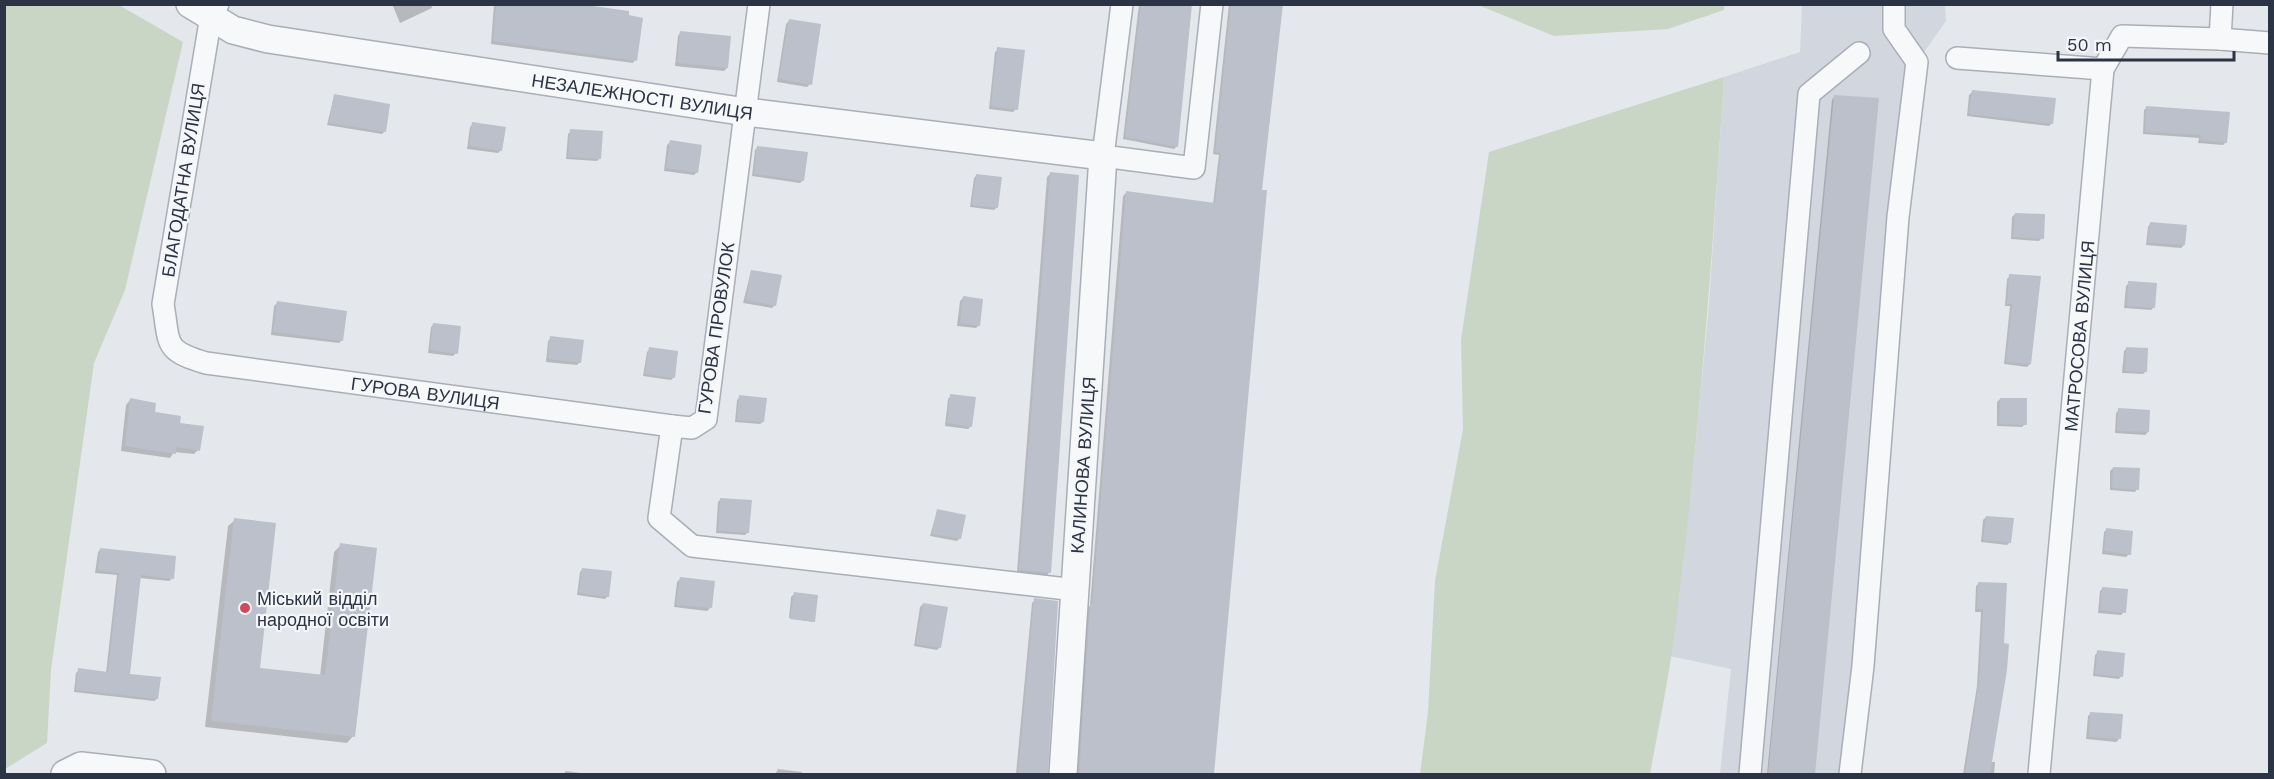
<svg xmlns="http://www.w3.org/2000/svg" width="2274" height="779" font-family="'Work Sans',sans-serif">
<style>
.built{fill:#d2d6de}
.green{fill:#c9d6c5}
.shadow{fill:#0003}
.building{fill:#bbc0ca}
.lines{fill:none;stroke-linecap:round;stroke-linejoin:round}
.minor-casing{stroke:#a9aeb7;stroke-width:24}
.tertiary-casing{stroke:#a9aeb7;stroke-width:30}
.minor{stroke:#f7f8fa;stroke-width:21}
.tertiary{stroke:#f7f8fa;stroke-width:27}
.poi-dot{fill:#d1495b;stroke:#f4f6f9;stroke-width:2}
.labels{text-anchor:middle;dominant-baseline:central;stroke-width:4.5;stroke-linejoin:round;paint-order:stroke}
.street-label{font-size:18px;fill:#2b3445;stroke:#f4f6f9}
.poi-label{font-size:18px;fill:#2b3445;stroke:#f4f6f9;text-anchor:start}
</style>
<rect width="100%" height="100%" fill="#e4e7ec"/>
<path class="built" d="M1802,5H1945L1946,21L1917,62L1846,774H1720L1731,669L1670,656L1694,462L1709,305L1724,77L1800,52Z"/>
<path class="green" d="M5,4L119,5L183,42L125,290L94,363L51,670L47,743L5,769Z
M1478,5L1724,4V10L1668,29L1554,36Z
M1724,77C1712,259 1699,441 1676,622C1670,673 1659,724 1650,774H1420L1428,712L1435,581L1463,429L1461,340L1489,152Z"/>
<path class="shadow" d="M392,4H431L432,8L400,23Z
M494,4H559L635,60L633,63L491,44Z
M1139,4H1191L1177,146L1174,149L1123,139Z
M1229,4H1282L1260,191L1266,192L1212,774H1077L1087,608L1090,606L1123,196L1126,193L1213,204L1219,155L1213,154Z
M789,21L810,84L807,87L777,82L786,24Z
M680,33L727,68L724,71L675,66L678,36Z
M998,49L1016,109L1013,112L989,109L995,52Z
M1972,92L2052,123L2049,126L1967,116L1969,95Z
M334,96L385,131L382,134L327,125Z
M1834,97L1827,612L1813,774H1767L1832,100Z
M2147,107L2226,142L2223,145L2198,143L2199,138L2143,134L2144,110Z
M473,124L501,150L498,153L467,149L470,127Z
M571,131L600,158L597,161L566,159L568,134Z
M670,142L697,172L694,175L664,171L667,145Z
M758,147L803,180L800,183L752,176L755,150Z
M1050,174L1049,573L1046,576L1017,572L1047,177Z
M977,175L997,207L994,210L970,207L974,178Z
M2015,214L2042,238L2039,241L2011,239L2012,217Z
M2150,224L2184,245L2181,248L2146,245L2148,227Z
M751,271L775,305L772,308L743,303Z
M2010,276L2030,364L2027,367L2004,364L2010,306H2005L2007,279Z
M2129,283L2154,307L2151,310L2124,308L2126,286Z
M963,298L979,325L976,328L957,326L960,301Z
M277,303L342,340L339,343L271,335L274,306Z
M434,324L456,353L453,356L428,353L431,327Z
M551,338L580,362L577,365L546,362L548,341Z
M2127,348L2146,371L2143,374L2122,373L2124,351Z
M650,349L674,377L671,380L643,376L647,352Z
M951,396L971,426L968,429L945,426L948,399Z
M740,397L763,422L760,424L735,422L737,400Z
M2000,399L2025,424L2022,427L1997,426V402Z
M130,400L178,424L198,450L194,454L174,452L170,458L121,451L126,405Z
M2119,410L2148,432L2145,435L2115,433L2116,413Z
M2113,468L2137,489L2135,492L2110,490V471Z
M721,499L748,532L745,535L716,533L718,502Z
M937,511L960,538L957,541L930,536Z
M1986,517L2010,542L2007,545L1981,542L1983,520Z
M235,520L258,669L320,676L334,552L341,545L353,736L347,743L205,727L228,526Z
M2107,529L2129,554L2126,557L2102,554L2104,532Z
M101,549L172,579L169,581L140,578L129,675L157,699L154,701L74,692L76,673L79,670L106,673L117,575L95,573L98,552Z
M583,569L608,596L605,599L577,595L580,572Z
M680,579L710,608L707,611L674,607L677,582Z
M1979,583L2005,584L1991,762H1995L1994,774H1963L1977,686L1981,612H1975L1976,586Z
M2103,588L2124,612L2121,615L2098,613L2100,591Z
M794,594L816,597L813,622L789,618L791,597Z
M1035,600L1046,774H1016L1032,603Z
M923,604L940,647L937,650L914,646L920,607Z
M2098,652L2121,676L2119,679L2093,676L2095,655Z
M2091,713L2119,739L2116,742L2086,739L2088,716Z
M778,769L802,772V774H775Z
M566,771L588,774H563Z"/>
<path class="building" d="M496,4H579L629,11V15L643,18L637,61L493,41Z
M1141,4H1192L1178,147L1125,137Z
M1231,4H1283L1262,190H1267L1214,774H1079L1090,604L1092,605L1126,191L1215,203L1221,153L1215,152Z
M789,19L821,24L812,85L779,79Z
M680,31L731,36L728,68L677,63Z
M997,47L1025,50L1018,110L991,106Z
M1972,90L2056,98L2053,124L1969,114Z
M334,94L390,104L386,132L329,123Z
M1834,95L1879,98L1815,774H1768Z
M2146,106L2230,112L2227,143L2200,140L2201,135L2145,132Z
M472,122L506,127L502,151L469,146Z
M570,129L603,131L601,159L568,157Z
M670,140L702,145L698,173L666,168Z
M757,146L808,152L804,181L754,174Z
M1050,172L1079,175L1051,573L1019,570Z
M976,174L1002,177L998,208L972,205Z
M2015,213L2045,214L2044,239L2013,237Z
M2150,222L2187,225L2185,245L2148,243Z
M751,270L782,275L776,306L746,300Z
M2009,274L2041,276L2031,364L2006,362L2012,304H2007Z
M2128,281L2157,283L2155,308L2127,306Z
M963,296L983,299L980,326L960,323Z
M277,301L347,311L343,341L273,332Z
M433,323L461,326L458,354L430,350Z
M550,336L584,340L581,363L548,359Z
M649,347L678,351L675,378L645,374Z
M2126,347L2148,348L2147,372L2125,371Z
M950,394L976,397L972,427L947,423Z
M739,395L767,398L764,422L737,420Z
M130,398L156,403L155,412L181,416L180,423L204,426L200,451L176,447V454L125,446Z
M2000,398H2027V425L1999,424Z
M2118,408L2150,410L2149,432L2117,431Z
M2113,467L2140,468L2139,490L2112,488Z
M720,498L752,500L749,533L718,531Z
M937,509L966,515L961,539L932,534Z
M1986,516L2014,518L2011,543L1983,540Z
M234,518L276,523L260,668L325,675L340,543L377,548L355,737L211,721Z
M2106,528L2133,531L2131,555L2104,551Z
M100,548L176,556L174,579L141,575L130,674L161,677L158,699L76,690L78,668L108,672L119,573L98,570Z
M582,568L612,571L609,597L579,593Z
M680,577L715,581L712,608L676,605Z
M1978,582L2007,583L2004,643L2009,644L2007,670L1990,774H1965L1979,682L1983,609H1977Z
M2102,587L2128,589L2126,613L2100,610Z
M794,592L818,595L815,622L790,619Z
M1034,598L1058,601L1048,774H1018Z
M923,603L948,607L941,648L916,644Z
M2097,650L2125,653L2123,677L2095,674Z
M2090,712L2123,714L2121,739L2089,737Z"/>
<g class="lines">
<defs>
<g id="minor">
<path id="s1" d="M218,4L211,16L163,304C170,345 163,350 206,363L672,426"/>
<path d="M759,4L706,419L692,428L672,426L659,518L692,546L1076,590"/>
<path d="M1122,4L1103,156L1194,168L1212,4"/>
<path d="M2220,39L2270,43"/>
<path d="M1957,58L2103,69"/>
<path d="M1750,774L1809,94L1859,53"/>
<path d="M1850,774L1863,666L1898,217L1917,62L1894,29V4"/>
<path id="s2" d="M2039,774L2103,69L2122,36L2220,39L2222,4"/>
</g>
<g id="tertiary">
<path id="s3" d="M190,4L233,30L268,39L746,112L1103,156L1063,774"/>
<path d="M65,774L81,766L152,774"/>
</g>
</defs>
<use href="#minor" class="minor-casing"/>
<use href="#tertiary" class="tertiary-casing"/>
<use href="#minor" class="minor"/>
<use href="#tertiary" class="tertiary"/>
</g>
<circle class="poi-dot" cx="245" cy="608" r="6"/>
<g class="labels">
<g class="street-label">
<text stroke="none"><textPath href="#s3" startOffset="465">НЕЗАЛЕЖНОСТІ ВУЛИЦЯ</textPath></text>
<text transform="translate(183 180) rotate(-81)">БЛАГОДАТНА ВУЛИЦЯ</text>
<text transform="translate(716 328) rotate(-82)">ГУРОВА ПРОВУЛОК</text>
<text stroke="none"><textPath href="#s2" startOffset="440">МАТРОСОВА ВУЛИЦЯ</textPath></text>
<text stroke="none"><textPath href="#s1" startOffset="609">ГУРОВА ВУЛИЦЯ</textPath></text>
<text transform="translate(1083 465) rotate(-86)">КАЛИНОВА ВУЛИЦЯ</text>
</g>
<g class="poi-label">
<text x="257" y="598">Міський відділ<tspan x="257" dy="21">народної освіти</tspan></text>
</g>
</g>
<rect width="2274" height="779" fill="none" stroke="#2b3445" stroke-width="12"/>
<path d="M2058 51v9h176v-9" fill="none" stroke="#2b3445" stroke-width="3"/>
<text x="2067" y="51" font-size="18" fill="#2b3445" stroke="#f4f6f9" stroke-width="4.5" paint-order="stroke">50 m</text>
</svg>
